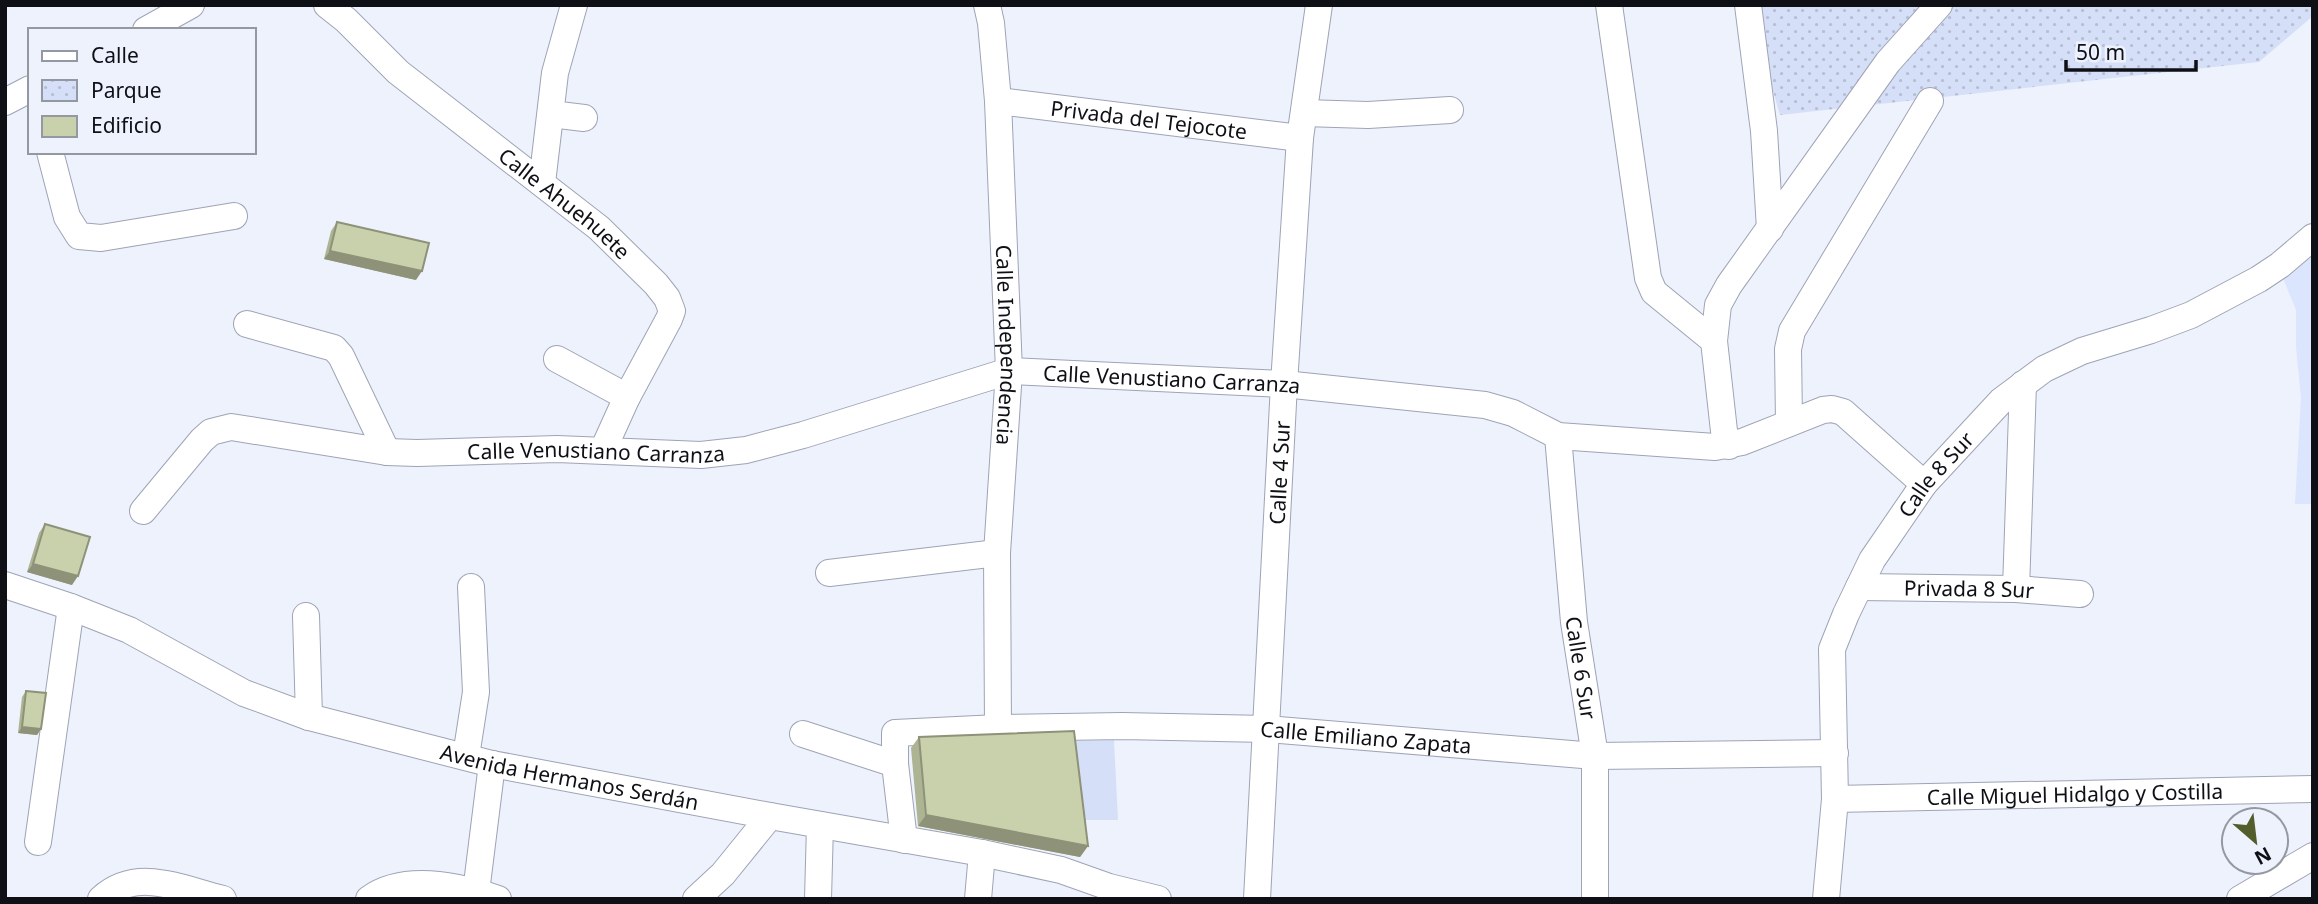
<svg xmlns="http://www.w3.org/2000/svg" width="2318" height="904" font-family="'Noto Sans',sans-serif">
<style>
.built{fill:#dce5fe}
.grass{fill:#d6dff8}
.park{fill:url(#park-dots)}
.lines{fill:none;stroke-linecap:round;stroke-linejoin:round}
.minor-casing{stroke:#9ea4b5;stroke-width:28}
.minor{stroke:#fff;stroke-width:26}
.wall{fill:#adb494}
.shaded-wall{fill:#8d9278}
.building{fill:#c9d1ac;stroke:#8d9278;stroke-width:2}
.labels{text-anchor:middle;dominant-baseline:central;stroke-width:5;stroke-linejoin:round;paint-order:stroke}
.street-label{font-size:21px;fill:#0e1016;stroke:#eef2fd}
</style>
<defs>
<pattern id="park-dots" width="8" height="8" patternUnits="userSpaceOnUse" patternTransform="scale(1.75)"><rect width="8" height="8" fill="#d6dff8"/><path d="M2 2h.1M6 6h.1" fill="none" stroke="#b6bed4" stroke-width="1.8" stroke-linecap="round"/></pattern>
</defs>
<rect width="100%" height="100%" fill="#eef2fd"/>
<path class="built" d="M2313,242V504H2295L2301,398L2296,347V310L2280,271Z"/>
<path class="grass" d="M1114,740L1118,820H1077L1071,741Z"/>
<path class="park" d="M1748,5H2313V16L2259,62L1780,115Z"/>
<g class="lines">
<defs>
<g id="minor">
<path id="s1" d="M327,5L346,20L398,72L599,228L656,284L667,298L672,311L669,319L627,397L603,450"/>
<path id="s2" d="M987,5L991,23L998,101L1009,371L997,553L998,728"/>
<path d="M1609,5L1648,278L1654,292L1714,341L1724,431L1729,446"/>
<path d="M1748,5L1764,131L1770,229"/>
<path d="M146,30L191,5"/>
<path id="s3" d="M998,101L1300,138"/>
<path d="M5,102L30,89"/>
<path d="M1304,113L1368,115L1450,110"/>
<path d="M551,114L584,118"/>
<path d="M50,152L67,217L79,236L101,238L234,216"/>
<path d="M542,183L555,73L574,5"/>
<path d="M247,324L334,348L341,356L387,452"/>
<path d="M1714,341L1718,305L1729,285L1888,62L1939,5"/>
<path d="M557,359L627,397"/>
<path d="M1789,423L1788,349L1792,331L1930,101"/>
<path id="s4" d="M1558,436L1574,622L1595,756V899"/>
<path id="s5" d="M143,511L202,440L211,432L231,427L387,452L417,453L557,449L701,455L746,450L803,435L1009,371L1284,384L1485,405L1513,413L1558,436L1715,447L1742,442L1823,410L1832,409L1843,412L1924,484"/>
<path d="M829,573L997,553"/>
<path id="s6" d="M5,585L71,607L129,630L244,693L309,717L492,764L770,816L982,853L1061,870L1109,887L1158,899"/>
<path id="s7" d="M1859,587L2016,589L2080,594"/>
<path d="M2016,589L2023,384"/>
<path d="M306,616L309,717"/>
<path d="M803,734L895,764"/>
<path d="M466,756L476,692L471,587"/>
<path id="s8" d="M1835,799L2313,789"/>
<path id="s9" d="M904,840L895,764V733L998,728L1122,726L1267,729L1595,756L1835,753"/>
<path d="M38,842L71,607"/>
<path d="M476,892L492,764"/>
<path d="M101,899C137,866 181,889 223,899"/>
<path d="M369,899C405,873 460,886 498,899"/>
<path d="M696,899L723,874L770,816"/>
<path d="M818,899L820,825"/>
<path d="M978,899L982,853"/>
<path id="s10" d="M1257,899L1284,384L1300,138L1319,5"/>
<path id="s11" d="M1826,899L1835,799L1832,649L1846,614L1872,560L1924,484L2001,401L2044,369L2082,351L2151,330L2191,315L2259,279L2280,265L2313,237"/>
<path d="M2240,899L2313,856"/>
</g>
</defs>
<use href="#minor" class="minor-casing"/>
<use href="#minor" class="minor"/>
</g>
<path class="wall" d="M337,222L416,280L324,259L331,231Z
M45,524L72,585L27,572L39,533Z
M26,691L41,729L37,735L18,733L22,697Z
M919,737L1088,846L1080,857L918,826L911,748Z"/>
<path class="shaded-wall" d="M330,251L422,271L416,280L324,259Z
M33,564L78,576L72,585L27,572Z
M22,727L41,729L37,735L18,733Z
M926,815L1088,846L1080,857L918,826Z"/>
<path class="building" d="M337,222L429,243L422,271L330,251Z
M45,524L90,537L78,576L33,564Z
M26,691L46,693L41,729L22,727Z
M1074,731L1088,846L926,815L919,737Z"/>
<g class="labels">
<g class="street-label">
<text stroke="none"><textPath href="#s3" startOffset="152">Privada del Tejocote</textPath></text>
<text stroke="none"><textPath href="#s1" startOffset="310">Calle Ahuehuete</textPath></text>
<text stroke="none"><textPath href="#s2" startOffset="341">Calle Independencia</textPath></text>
<text stroke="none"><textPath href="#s5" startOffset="1080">Calle Venustiano Carranza</textPath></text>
<text stroke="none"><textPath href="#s5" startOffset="492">Calle Venustiano Carranza</textPath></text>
<text stroke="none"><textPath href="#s10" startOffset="427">Calle 4 Sur</textPath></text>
<text stroke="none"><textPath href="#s11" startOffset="455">Calle 8 Sur</textPath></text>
<text stroke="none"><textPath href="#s7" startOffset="110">Privada 8 Sur</textPath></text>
<text stroke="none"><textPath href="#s4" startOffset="233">Calle 6 Sur</textPath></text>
<text stroke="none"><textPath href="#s9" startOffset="579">Calle Emiliano Zapata</textPath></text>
<text stroke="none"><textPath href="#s6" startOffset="600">Avenida Hermanos Serdán</textPath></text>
<text stroke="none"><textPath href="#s8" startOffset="240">Calle Miguel Hidalgo y Costilla</textPath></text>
</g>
</g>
<rect width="2318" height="904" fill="none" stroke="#0e1016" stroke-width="14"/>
<rect x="28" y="28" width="228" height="126" fill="#eef2fd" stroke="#9498a1" stroke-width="2"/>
<rect x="42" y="51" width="35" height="10" fill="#ffffff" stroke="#9498a1" stroke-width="2"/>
<text x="91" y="63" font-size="21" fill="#0e1016">Calle</text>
<rect x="42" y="80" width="35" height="21" fill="url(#park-dots)" stroke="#9498a1" stroke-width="2"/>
<text x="91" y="98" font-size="21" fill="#0e1016">Parque</text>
<rect x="42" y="116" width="35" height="21" fill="#c9d1ac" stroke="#9498a1" stroke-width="2"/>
<text x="91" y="133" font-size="21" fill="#0e1016">Edificio</text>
<g transform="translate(2255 841) rotate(152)"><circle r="33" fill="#eef2fd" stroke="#9498a1" stroke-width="2"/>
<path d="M0-5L12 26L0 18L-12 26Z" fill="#535c2b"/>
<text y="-10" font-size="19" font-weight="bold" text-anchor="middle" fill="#0e1016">N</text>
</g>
<path d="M2066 60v10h130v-10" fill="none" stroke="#0e1016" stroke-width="3.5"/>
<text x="2076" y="60" font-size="21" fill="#0e1016" stroke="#eef2fd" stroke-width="5" paint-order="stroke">50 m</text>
</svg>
